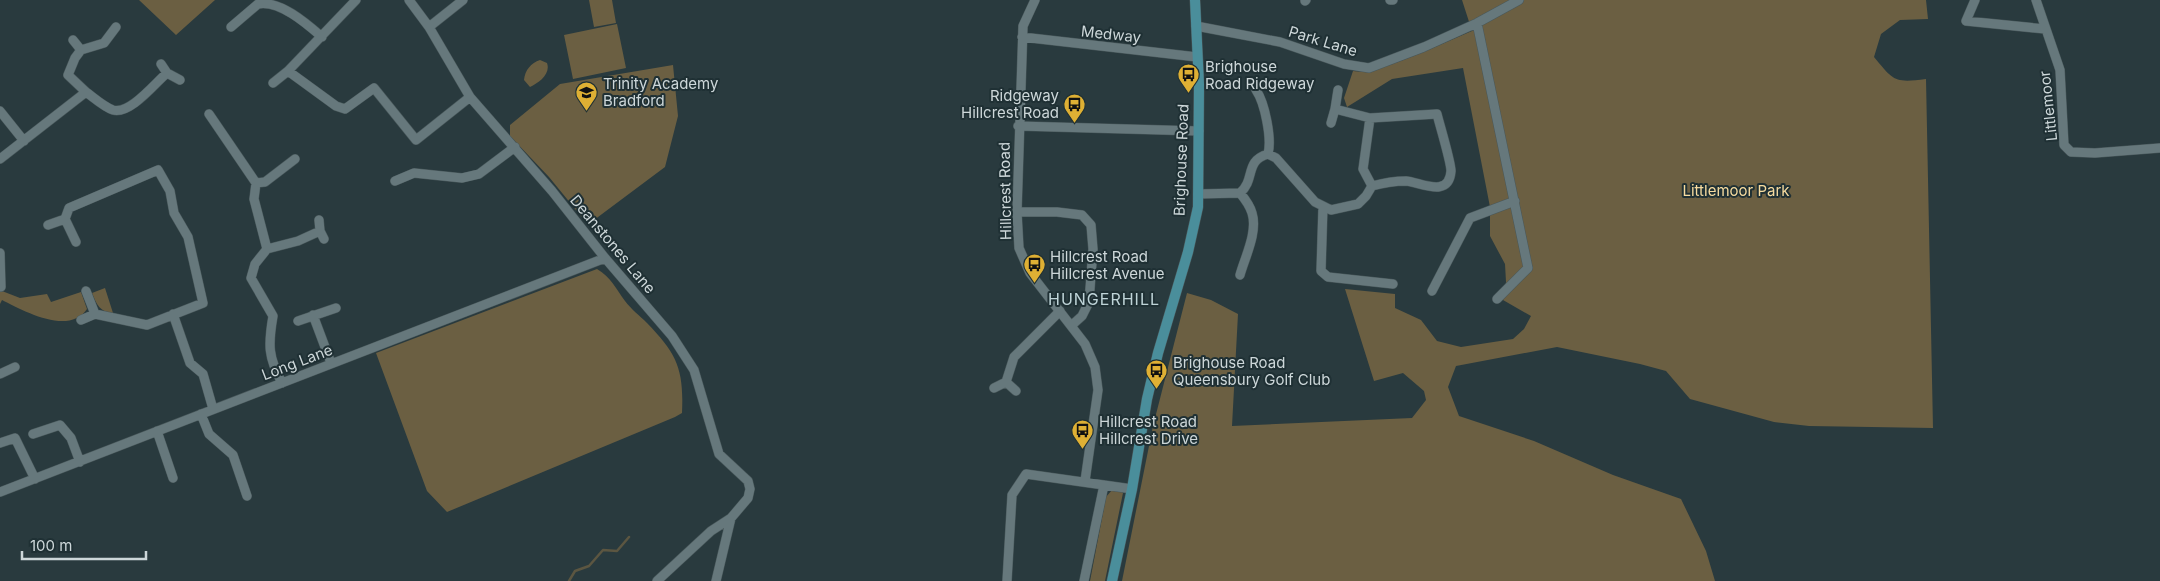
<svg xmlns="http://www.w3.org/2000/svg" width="2160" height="581" font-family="Inter,sans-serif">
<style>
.green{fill:#6b5f42}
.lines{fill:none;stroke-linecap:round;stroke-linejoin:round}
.stream{stroke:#5c5641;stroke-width:2.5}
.minor-casing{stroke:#49585b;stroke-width:10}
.major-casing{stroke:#49585b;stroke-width:11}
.minor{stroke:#66787c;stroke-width:9}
.major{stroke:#4a8e9b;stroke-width:10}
.labels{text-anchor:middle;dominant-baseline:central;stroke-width:4;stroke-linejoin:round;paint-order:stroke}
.street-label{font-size:15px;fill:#cdd7d9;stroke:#1f3034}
.poi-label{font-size:15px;fill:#cdd7d9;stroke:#1f3034;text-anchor:start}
.park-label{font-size:15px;fill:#f6db9f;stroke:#1f3034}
.neighbourhood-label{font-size:16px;letter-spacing:1px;fill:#bfd4d8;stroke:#1f3034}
</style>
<rect width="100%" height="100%" fill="#293a3e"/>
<path class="green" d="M139,0H215L176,35Z
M589,0H612L616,23L594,27Z
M1462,0H1926L1928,19L1900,20L1881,34L1874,57C1894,81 1894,83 1926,79L1933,428L1809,426L1774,422L1690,399L1666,371L1640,364L1557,347L1456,366L1448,387L1459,416L1534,441L1613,475L1681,499L1706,551L1715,581H1122L1153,426L1187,293L1211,300L1238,314L1232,426L1412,418L1426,400L1424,391L1403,373L1374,381L1345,289L1395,294V308L1421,320L1437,341L1461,347L1513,339L1524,329L1531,316L1503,300L1506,282L1505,264L1490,236V207L1463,68L1392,79L1347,107L1344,98L1353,71C1376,76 1447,41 1472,31Z
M617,24L626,68L573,79L564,35Z
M540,60L547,63C551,74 539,83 530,87L524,80C525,70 531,63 540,60Z
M673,65L678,116L665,167L594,220L585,221L549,177L510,136V125L560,84Z
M0,259L2,291L20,298L47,294L51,302L81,292L87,309C69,336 24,311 2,300L0,304Z
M597,269C611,277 616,289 625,301C631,309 640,316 647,323C677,354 684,369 682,413L675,417L447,512L427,491L376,353Z
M105,288L113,313C101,313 96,304 92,293Z
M1112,490H1120L1123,493L1105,581H1090L1106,497Z"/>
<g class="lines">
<path class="stream" d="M569,581L575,571L589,566L603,550L617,551L629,537"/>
<defs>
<path id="minor" d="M409,0L429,27L470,97L552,191L605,258L672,336L694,370L719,454L748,481L750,489L748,498L731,518L711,531L657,581
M1035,0L1023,26L1017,212L1019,248L1030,273L1085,344L1095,367L1098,390L1085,481
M1390,0H1393
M1975,0L1966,21L2045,29
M2036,0L2060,70L2064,145L2071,152L2095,153L2160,148
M1305,1L1306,0
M1477,23L1528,268L1497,299
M1196,26L1280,42L1344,64L1369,68L1424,47L1477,23L1519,0
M231,27L258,4C280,0 307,24 322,37
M429,27L463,0
M1022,37L1197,57
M73,40L81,50
M161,64L167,73L180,80
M288,71L336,106L345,109L374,88L416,140L470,97
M273,83L288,71L356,0
M1256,90C1265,103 1272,139 1268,154
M1338,90L1335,109L1370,118
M86,92L68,75L75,58L81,50L104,43L116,27
M0,111L24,141
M209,114L256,183L254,199L267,249L255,264L251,278L273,316C268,345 268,357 282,383
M1331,123L1335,109
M1018,126L1199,131
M0,159L86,92C93,97 104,107 113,110C130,115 155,83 167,73
M395,181L414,173L462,178L479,174L515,147
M256,183L265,182L295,159
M1240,193C1245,199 1250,206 1252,213C1258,232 1245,257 1240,275
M1198,194L1240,193C1256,179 1244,161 1268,154L1276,158L1315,202L1331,210L1358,204L1366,196L1372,186L1363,169L1370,118L1437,114C1440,126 1451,162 1451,171C1449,199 1420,182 1406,181C1394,181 1383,183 1372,186
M1323,206L1321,271L1328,277L1393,284
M1017,212H1057L1082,215L1091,225L1093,249L1089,302L1082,316L1072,325
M319,220L320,231L324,239
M48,225L65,219
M76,242L65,219L69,208L158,170L170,191L174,213L188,237L203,303L147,325L95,314L81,320
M267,249L298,241L320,231
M0,253L1,287
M86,291L95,314
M1432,291L1470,218L1515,201
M173,314L190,363L203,374L213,409
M313,315L331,363
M298,321L336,308
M0,374L15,367
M1006,382L1016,391
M994,388L1006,382L1014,357L1060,311
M201,414L209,434L233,455L247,496
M157,431L173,478
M33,434L60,425L71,438L80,462
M0,443L15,438L35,479
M0,492L605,258
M716,581L731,518
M1007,581L1012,495L1026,474L1132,489
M1084,581L1104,485"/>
<path id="major" d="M1112,581L1132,489L1147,399L1158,353L1188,252L1198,207L1199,85L1195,0"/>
</defs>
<use href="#minor" class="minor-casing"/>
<use href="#major" class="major-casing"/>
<use href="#minor" class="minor"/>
<use href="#major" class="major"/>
</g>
<defs>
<symbol id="bus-pin" viewBox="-11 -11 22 30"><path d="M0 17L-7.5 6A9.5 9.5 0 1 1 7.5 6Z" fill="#dfb034" stroke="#1f3034"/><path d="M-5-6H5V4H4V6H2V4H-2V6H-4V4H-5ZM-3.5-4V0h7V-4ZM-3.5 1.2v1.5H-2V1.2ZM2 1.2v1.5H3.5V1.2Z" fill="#111"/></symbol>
<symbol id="school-pin" viewBox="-11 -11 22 30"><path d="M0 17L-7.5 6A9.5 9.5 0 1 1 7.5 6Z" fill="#dfb034" stroke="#1f3034"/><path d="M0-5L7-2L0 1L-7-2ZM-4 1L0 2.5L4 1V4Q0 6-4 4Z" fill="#111"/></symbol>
</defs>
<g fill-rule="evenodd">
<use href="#bus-pin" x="1176" y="62" width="25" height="34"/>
<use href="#school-pin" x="574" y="80" width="25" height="34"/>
<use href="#bus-pin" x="1062" y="92" width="25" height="34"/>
<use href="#bus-pin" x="1022" y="252" width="25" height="34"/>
<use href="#bus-pin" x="1144" y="358" width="25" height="34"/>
<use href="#bus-pin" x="1070" y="418" width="25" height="34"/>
</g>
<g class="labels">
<g class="street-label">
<text transform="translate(1111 34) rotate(6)">Medway</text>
<text transform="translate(1323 41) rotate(17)">Park Lane</text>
<text transform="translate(2048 106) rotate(-96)">Littlemoor</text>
<text transform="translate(1181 160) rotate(-88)">Brighouse Road</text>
<text transform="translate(1005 191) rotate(-91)">Hillcrest Road</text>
<text transform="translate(613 244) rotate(50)">Deanstones Lane</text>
<text transform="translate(297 362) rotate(-21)">Long Lane</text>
</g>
<g class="poi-label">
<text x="1205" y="66">Brighouse<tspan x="1205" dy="17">Road Ridgeway</tspan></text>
<text x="603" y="83">Trinity Academy<tspan x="603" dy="17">Bradford</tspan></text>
<text x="1059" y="95" text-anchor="end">Ridgeway<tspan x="1059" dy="17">Hillcrest Road</tspan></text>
<text x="1050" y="256">Hillcrest Road<tspan x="1050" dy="17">Hillcrest Avenue</tspan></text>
<text x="1173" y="362">Brighouse Road<tspan x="1173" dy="17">Queensbury Golf Club</tspan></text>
<text x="1099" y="421">Hillcrest Road<tspan x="1099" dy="17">Hillcrest Drive</tspan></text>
</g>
<g class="park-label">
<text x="1736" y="190">Littlemoor Park</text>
</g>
<g class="neighbourhood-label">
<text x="1104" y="299">HUNGERHILL</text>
</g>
</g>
<path d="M22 551v8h124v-8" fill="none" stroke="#cdd7d9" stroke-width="2.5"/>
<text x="30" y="551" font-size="15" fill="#cdd7d9" stroke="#1f3034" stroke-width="4" paint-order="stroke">100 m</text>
</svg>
